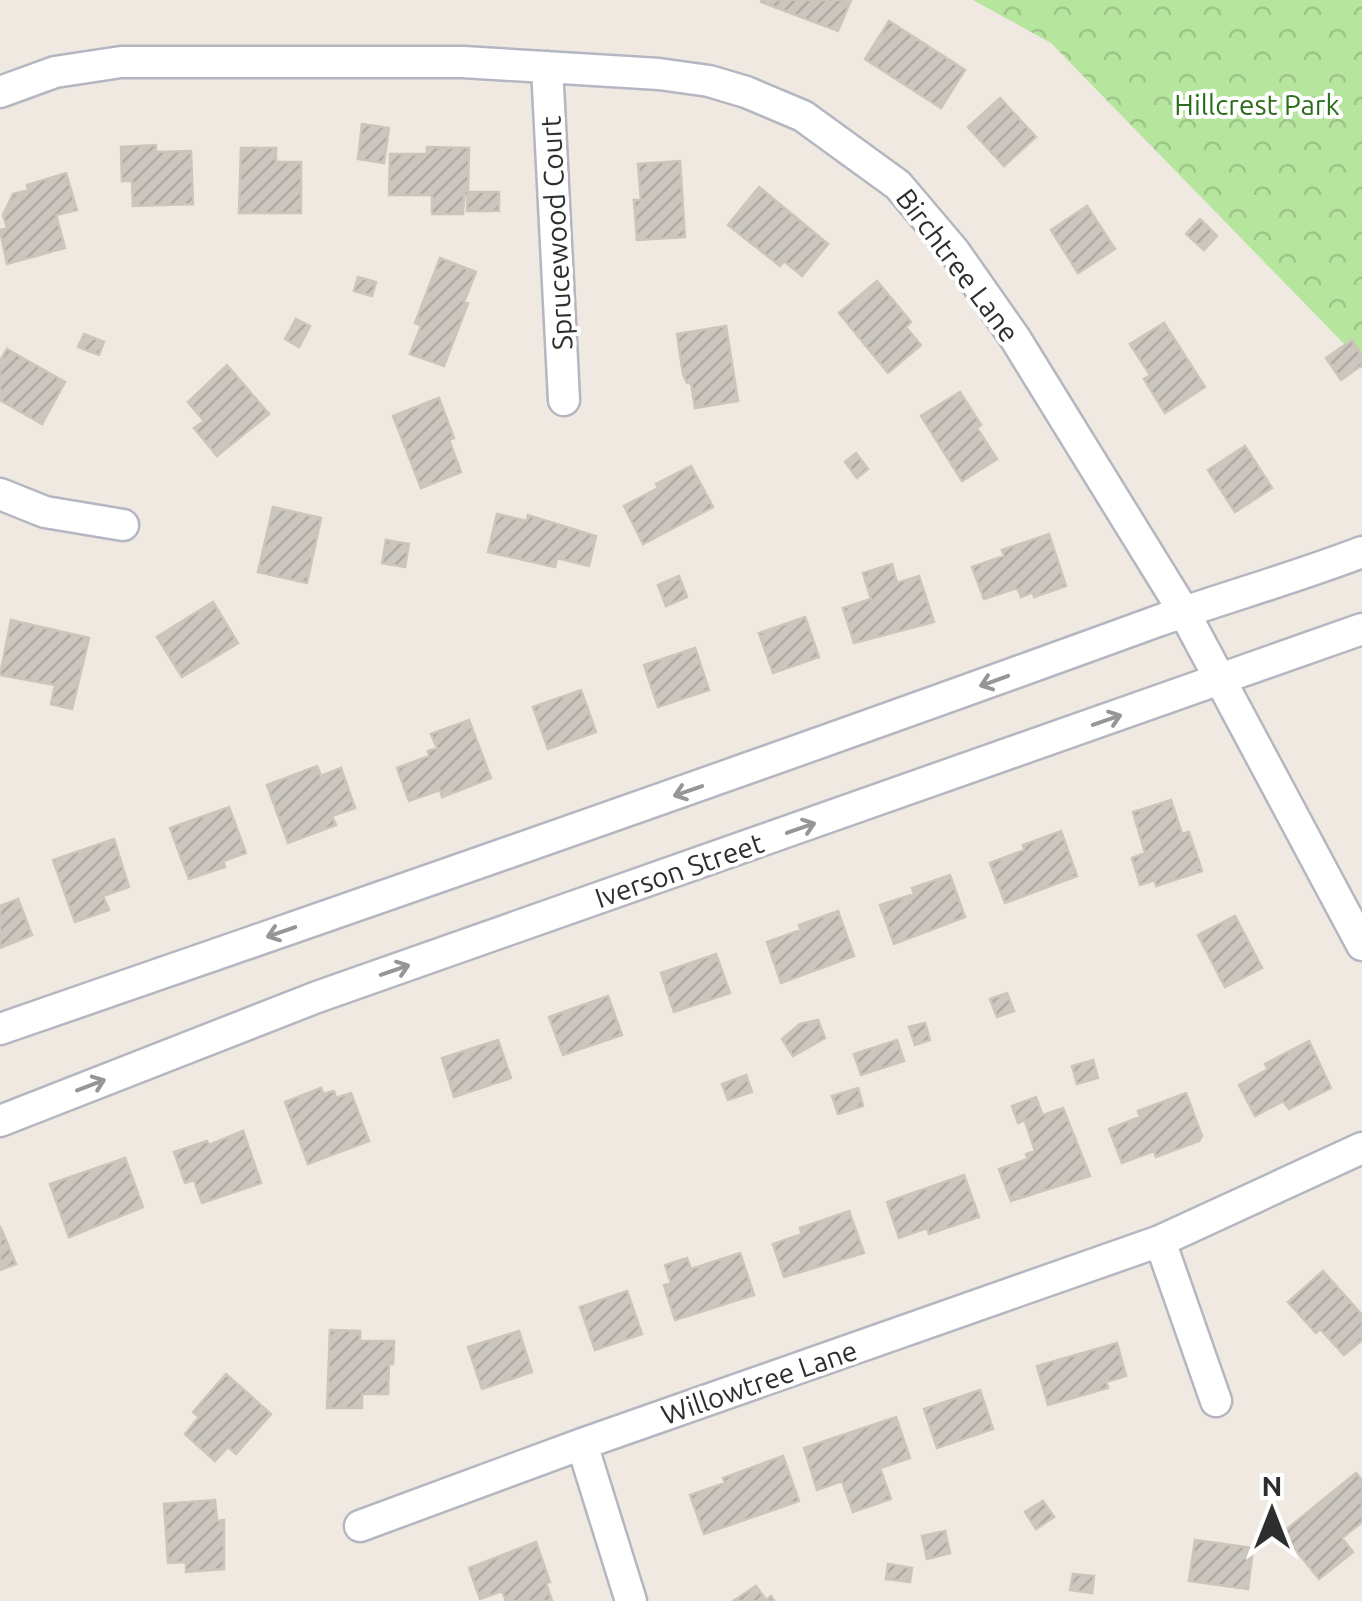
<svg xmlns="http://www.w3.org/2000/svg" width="1362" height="1601" font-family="Ubuntu,sans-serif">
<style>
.park{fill:url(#park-crowns)}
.building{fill:url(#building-hatch);stroke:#cbc5ba;stroke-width:2.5}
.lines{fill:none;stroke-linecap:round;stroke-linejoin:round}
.minor-casing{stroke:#b4b7c1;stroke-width:35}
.minor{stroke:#fff;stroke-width:30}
.oneway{stroke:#969696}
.labels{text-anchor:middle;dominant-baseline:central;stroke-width:8;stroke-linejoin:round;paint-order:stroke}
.park-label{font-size:28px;fill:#2c6e1b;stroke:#fff}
.street-label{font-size:28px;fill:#2e2e2e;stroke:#fff}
</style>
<defs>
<pattern id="park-crowns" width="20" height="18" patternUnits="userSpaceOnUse" patternTransform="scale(2.5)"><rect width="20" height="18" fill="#b6e59e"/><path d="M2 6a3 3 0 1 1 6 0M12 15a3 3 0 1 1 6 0" fill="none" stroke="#9dc588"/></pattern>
<pattern id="building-hatch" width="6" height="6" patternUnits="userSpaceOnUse" patternTransform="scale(2.5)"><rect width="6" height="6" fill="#cbc7bf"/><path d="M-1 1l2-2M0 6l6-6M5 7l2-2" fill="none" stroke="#afaba4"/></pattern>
</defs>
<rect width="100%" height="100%" fill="#efe9e1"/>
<path class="park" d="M973,0H1362V369L1350,350L1051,43Z"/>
<path class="building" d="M762,0H851L838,31L761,2Z
M889,21L965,70L941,108L865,59Z
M1000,98L1036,137L1004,166L968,127Z
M362,124L389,128L384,163L358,159Z
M156,145V152L191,151L193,204L133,206L132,181H122L121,147Z
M427,147L469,148L468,192H499V211H467V195H464L463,214H432V195H389L390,154H427Z
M241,148H276V162H301V213H239Z
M680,161L685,237L637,240L634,200H641L638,164Z
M66,173L77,210L56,215L65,248L7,264L0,230L7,228L3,215L13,194L28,190L27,185Z
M759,187L828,244L802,276L784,261L780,266L728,225Z
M1087,206L1115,249L1078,273L1051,230Z
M1200,219L1217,236L1204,250L1186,234Z
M440,258L476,272L464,302L468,303L444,366L410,354L421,326L415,323Z
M358,277L376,282L372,296L354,291Z
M877,281L911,322L906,327L921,345L888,373L839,313Z
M296,319L310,326L299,347L285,339Z
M1164,323L1205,387L1165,413L1144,379L1150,375L1130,344Z
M726,326L738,401L695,408L691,383H687L683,374L677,334Z
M84,334L104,342L99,355L78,347Z
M1352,340L1362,356V365L1341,380L1326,358Z
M7,349L65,382L42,424L0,400V361Z
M227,365L269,414L217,456L194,428L204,421L188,402Z
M960,392L981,425L977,428L997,459L962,481L921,416Z
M439,398L454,438L449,440L461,472L421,488L393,416Z
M1245,446L1272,488L1235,512L1208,470Z
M856,453L868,469L857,478L845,462Z
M691,466L713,507L643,544L624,506L658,488L656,484Z
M273,507L321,518L307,583L258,572Z
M497,514L527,521L528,515L596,536L589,566L557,558L555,567L488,552Z
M1049,534L1066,586L1034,597L1033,592L1021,597L1018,589H1014L984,599L972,567L1004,556L1002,550Z
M386,540L409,544L405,567L382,563Z
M892,564L897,583L919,576L934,622L854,643L843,608L871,599L863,573Z
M679,576L687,597L666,606L658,585Z
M213,602L238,643L182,677L157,637Z
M805,617L819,657L773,673L759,633Z
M11,620L89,638L72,709L51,704L55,685L0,675Z
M695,648L709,690L658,707L644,665Z
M581,690L596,732L548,749L533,707Z
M469,720L491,778L442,797L440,790L409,801L397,768L429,756L428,751L437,748L431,734Z
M317,766L321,776L341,768L355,808L332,816L336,825L288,843L267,785Z
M1171,800L1182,834L1189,832L1202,871L1156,886L1155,880L1140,885L1132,858L1145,853L1133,812Z
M229,807L246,853L223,861L225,867L189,879L170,828Z
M1061,831L1077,876L1005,903L990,863L1024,850L1023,845Z
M114,839L129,887L103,896L109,910L75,922L53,860Z
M950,875L965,917L894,944L880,905L914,894L912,888Z
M18,899L32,935L0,948V906Z
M838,911L854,956L781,983L767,942L801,930L799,925Z
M1235,916L1262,968L1225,987L1198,935Z
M716,954L730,993L674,1012L661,973Z
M1007,993L1014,1011L997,1017L990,999Z
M608,996L622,1035L563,1055L549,1017Z
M818,1020L825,1038L793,1056L782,1039L800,1024Z
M925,1023L930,1040L915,1045L909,1027Z
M498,1040L511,1078L454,1097L442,1058Z
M897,1040L904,1061L861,1075L854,1054Z
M1309,1041L1331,1088L1289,1109L1283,1101L1255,1116L1239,1085L1268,1069L1265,1064Z
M1093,1060L1098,1078L1077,1084L1072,1066Z
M746,1075L752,1092L728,1100L722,1084Z
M321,1088L323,1094L334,1091L336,1098L351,1093L369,1141L308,1164L285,1102Z
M858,1088L863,1106L838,1114L832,1096Z
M1186,1093L1202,1136L1199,1141L1156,1157L1154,1151L1122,1163L1109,1129L1140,1117L1138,1111Z
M1036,1097L1042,1114L1018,1123L1012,1106Z
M1063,1108L1090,1176L1011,1201L999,1169L1028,1159L1026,1154L1035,1151L1025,1121Z
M243,1131L261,1183L202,1203L194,1180L185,1183L174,1152L207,1141L209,1145Z
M125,1158L143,1207L69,1237L50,1184Z
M964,1175L979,1217L929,1234L927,1228L899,1238L887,1202Z
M849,1211L864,1253L784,1277L773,1244L802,1234L800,1228Z
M0,1226L16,1264L0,1270Z
M740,1253L754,1295L675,1320L664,1285L671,1283L665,1265L687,1258L691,1269Z
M1323,1271L1362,1315V1340L1344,1355L1320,1329L1316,1333L1288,1302Z
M627,1291L642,1334L595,1350L580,1307Z
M330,1330L360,1331V1341H394L393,1364H389L388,1394H362V1408H327Z
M519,1331L532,1372L482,1389L468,1347Z
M1117,1343L1126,1376L1106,1382L1108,1388L1048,1405L1037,1366Z
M226,1374L271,1414L236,1454L228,1447L215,1461L185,1434L199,1417L193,1412Z
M980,1390L993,1429L937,1448L924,1409Z
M896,1417L910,1458L880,1468L891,1499L853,1512L842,1481L817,1490L804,1448Z
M783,1456L799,1501L704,1534L690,1495L725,1483L723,1478Z
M1356,1473L1362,1480V1522L1342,1538L1353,1552L1319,1579L1282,1533Z
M215,1500L217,1521L224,1520V1569L186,1572V1562L168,1563L164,1504Z
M1043,1501L1054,1517L1036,1529L1025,1512Z
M945,1531L950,1553L927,1559L922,1536Z
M1195,1540L1253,1548L1248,1589L1189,1581Z
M536,1542L550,1582L546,1583L552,1601H506L502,1591L480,1599L469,1568Z
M888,1564L912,1568L910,1582L886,1579Z
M1073,1574L1094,1576L1092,1593L1070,1590Z
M756,1586L766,1600L771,1596L774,1601H733Z"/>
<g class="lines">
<defs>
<path id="minor" d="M547,67L564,400
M0,92L55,72L121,62H463L659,74L709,81L746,92L803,116L898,185L954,251L1015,338L1184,612L1362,945
M0,494L45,512L123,525
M0,1029C386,896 771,762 1155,622C1223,598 1294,578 1362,552
M0,1121L317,997L1362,629
M1160,1241L1216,1401
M582,1444L631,1601
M360,1526L582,1444L1160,1241L1362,1148"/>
</defs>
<use href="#minor" class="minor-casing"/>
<use href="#minor" class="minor"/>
</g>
<defs><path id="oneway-shaft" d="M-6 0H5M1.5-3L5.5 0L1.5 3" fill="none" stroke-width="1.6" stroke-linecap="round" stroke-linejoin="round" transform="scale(2.5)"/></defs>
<g class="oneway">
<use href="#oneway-shaft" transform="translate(994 681) rotate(160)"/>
<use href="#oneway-shaft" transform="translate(1107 720) rotate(-19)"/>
<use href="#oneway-shaft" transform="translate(688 791) rotate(161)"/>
<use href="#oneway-shaft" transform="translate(801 828) rotate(-19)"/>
<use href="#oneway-shaft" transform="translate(281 932) rotate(161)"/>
<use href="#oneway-shaft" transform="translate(395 970) rotate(-19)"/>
<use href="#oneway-shaft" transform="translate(91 1085) rotate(-21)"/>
</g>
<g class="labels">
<g class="park-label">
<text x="1257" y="104">Hillcrest Park</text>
</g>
<g class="street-label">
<text transform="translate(556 233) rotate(-93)">Sprucewood Court</text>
<text transform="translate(958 265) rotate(53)">Birchtree Lane</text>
<text transform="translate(679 870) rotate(-19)">Iverson Street</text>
<text transform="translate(759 1382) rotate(-19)">Willowtree Lane</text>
</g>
</g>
<g transform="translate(1272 1511)" stroke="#ffffff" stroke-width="8" paint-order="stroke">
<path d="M0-8L18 38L0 25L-18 38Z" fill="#2e2e2e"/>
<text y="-15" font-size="28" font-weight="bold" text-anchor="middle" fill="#2e2e2e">N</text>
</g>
</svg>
